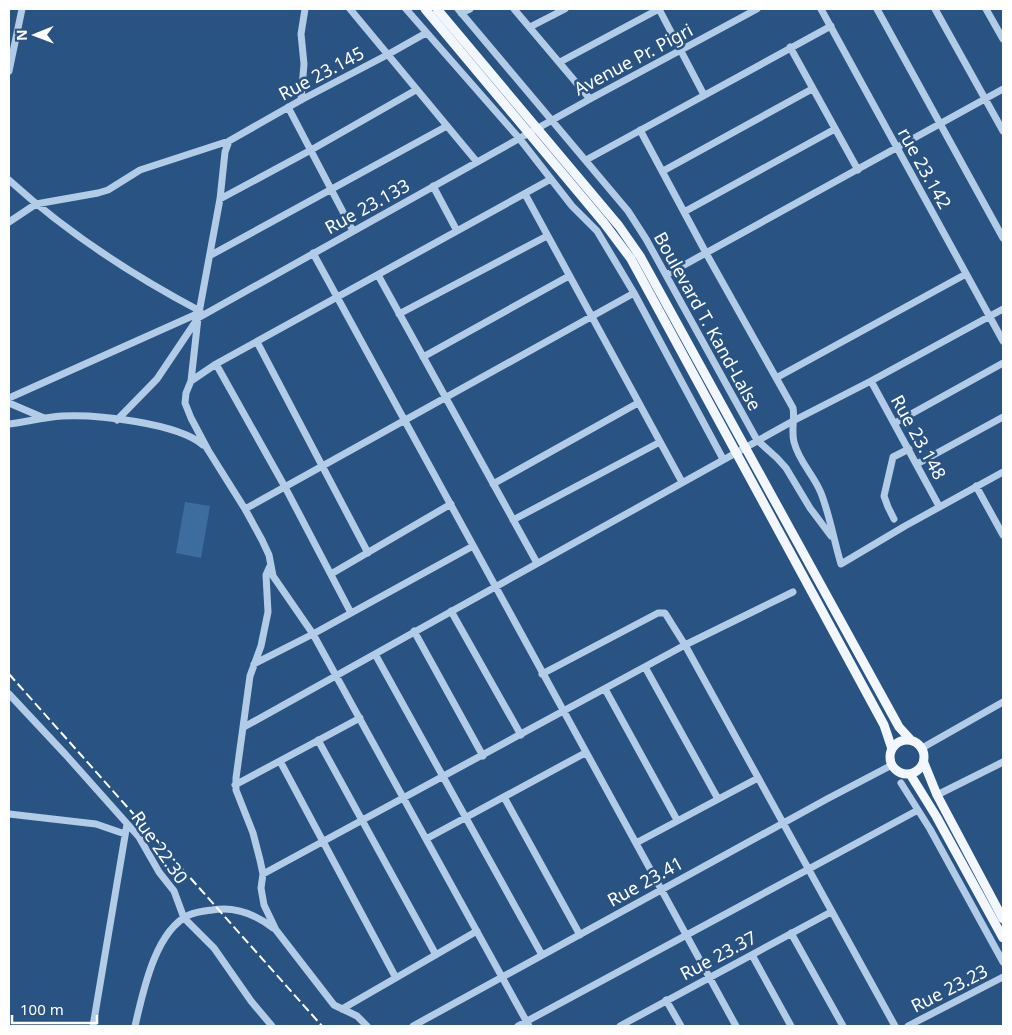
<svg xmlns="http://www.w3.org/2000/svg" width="1012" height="1035" font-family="'Noto Sans',sans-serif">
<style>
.green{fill:#3d6d9f}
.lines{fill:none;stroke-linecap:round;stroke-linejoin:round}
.minor{stroke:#b2cbe6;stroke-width:7}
.major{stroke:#f2f7fd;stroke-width:9}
.rail{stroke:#fff;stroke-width:2;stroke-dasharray:9 4;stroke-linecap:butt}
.labels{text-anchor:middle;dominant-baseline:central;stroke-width:5;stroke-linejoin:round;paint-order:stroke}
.street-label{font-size:18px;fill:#fff;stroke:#295382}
</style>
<rect width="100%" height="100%" fill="#295382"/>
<path class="green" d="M185,502L210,506L201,558L176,553Z"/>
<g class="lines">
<path class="minor" d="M350,9L477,162
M406,9L519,138L572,206L597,231L634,293L723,459
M458,9L628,211L646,239L757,440L777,458L786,468L810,508L831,536
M514,9L590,99
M659,9L704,95
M821,9L1003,341
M877,9L1003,238
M935,9L1003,131
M986,9L1003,39
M461,13L470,9
M530,27L565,9
M790,47L858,170
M560,62L659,9
M9,71L22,9
M301,100L304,64L301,34L305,9
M288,107L353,231
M640,130L706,253L793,408C795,419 791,430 794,442C799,462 814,475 821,493C830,516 834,541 841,564L905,526L1003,472
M229,141L225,152L220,199L198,318L191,381L186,393L185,403L191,418L208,450L245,509L262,540L269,555L273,576L313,634L529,1026
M586,160L831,26
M663,171L812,89
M9,180C66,232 132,275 200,311
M433,186L457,231
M525,194L682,482
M220,199L311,150L416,90
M684,212L835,129
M9,222L36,204L98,193L108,190L140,170L229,141L301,100L387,55L426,33
M313,253L736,1026
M211,255L447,126
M378,275L537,563
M666,275L1003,89
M399,314L547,236
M257,342L368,553
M423,357L569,276
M216,364L285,487L351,613
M776,378L966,274
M191,381L216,364L551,179
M871,381L939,506
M9,398L199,313
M9,403L44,418
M117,420L157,379L198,318L590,99L757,9
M895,423L1003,363
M9,424C26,422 44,417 62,416C95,414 178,423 203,445
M917,464L1003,417
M493,484L638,403
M976,486L1003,535
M245,509L634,293
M894,519L888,507L884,496L893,457L909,449
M513,520L660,442
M270,566L266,575L268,612L261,646L250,676L236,778V790L253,833L260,860L263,874L261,888L264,905L276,930L334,1005L357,1016L367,1026
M331,574L451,504
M451,611L521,735
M414,631L483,756
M375,654L542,955
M254,664L313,634L473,546
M645,667L718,799
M542,674L658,613H665L685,645L895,1026
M605,689L677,820
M9,694L66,755L139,837L159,872L174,891L184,918L214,948L251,1001L272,1026
M244,727L793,421L871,381L1003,309
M318,740L436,955
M922,748L1003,702
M280,761L396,978
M901,783L930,829L1003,962
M235,785L360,718
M937,795L1003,762
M504,797L580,935
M9,814L96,824L125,834
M426,839L585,753
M636,843L758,778
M263,874L685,645L793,592
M791,933L843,1026
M752,955L791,1026
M666,1000L681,1026
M342,1009L477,931
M93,1026L127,824
M135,1026C143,992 155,931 189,915C196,912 205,911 212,910C235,906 255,914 273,928
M413,1026L827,799L892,765
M518,1026L918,810
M620,1026L831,912
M908,1026L1003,977"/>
<path class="major" d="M425,9L604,223L631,259L884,725L892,749
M437,9L619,226L640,256L899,727L910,739
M890 757a17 17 0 1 1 34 0a17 17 0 1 1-34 0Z
M924,763L937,795L1003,919
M910,774L936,816L1003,938"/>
<path class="rail" d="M9,674L322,1026"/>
</g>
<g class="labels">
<g class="street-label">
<text transform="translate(633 59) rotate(-28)">Avenue Pr. Pigri</text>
<text transform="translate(321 73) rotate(-28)">Rue 23.145</text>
<text transform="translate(925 168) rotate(61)">rue 23.142</text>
<text transform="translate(367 206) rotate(-29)">Rue 23.133</text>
<text transform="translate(708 321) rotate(61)">Boulevard T. Kand-Lalse</text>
<text transform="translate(919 437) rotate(61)">Rue 23.148</text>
<text transform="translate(160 847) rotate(55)">Rue 22.30</text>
<text transform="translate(645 881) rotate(-29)">Rue 23.41</text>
<text transform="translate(718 955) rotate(-28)">Rue 23.37</text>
<text transform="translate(949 988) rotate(-27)">Rue 23.23</text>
</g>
</g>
<rect width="1012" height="1035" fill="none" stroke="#ffffff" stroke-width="20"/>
<g transform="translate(35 35) rotate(269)" stroke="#295382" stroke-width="4" paint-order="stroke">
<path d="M0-4L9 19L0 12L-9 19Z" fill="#ffffff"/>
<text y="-8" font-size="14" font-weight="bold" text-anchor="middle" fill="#ffffff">N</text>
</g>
<path d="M12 1015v8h85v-8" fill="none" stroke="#ffffff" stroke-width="2.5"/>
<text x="20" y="1015" font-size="15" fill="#ffffff" stroke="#295382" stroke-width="4" paint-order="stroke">100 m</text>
</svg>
